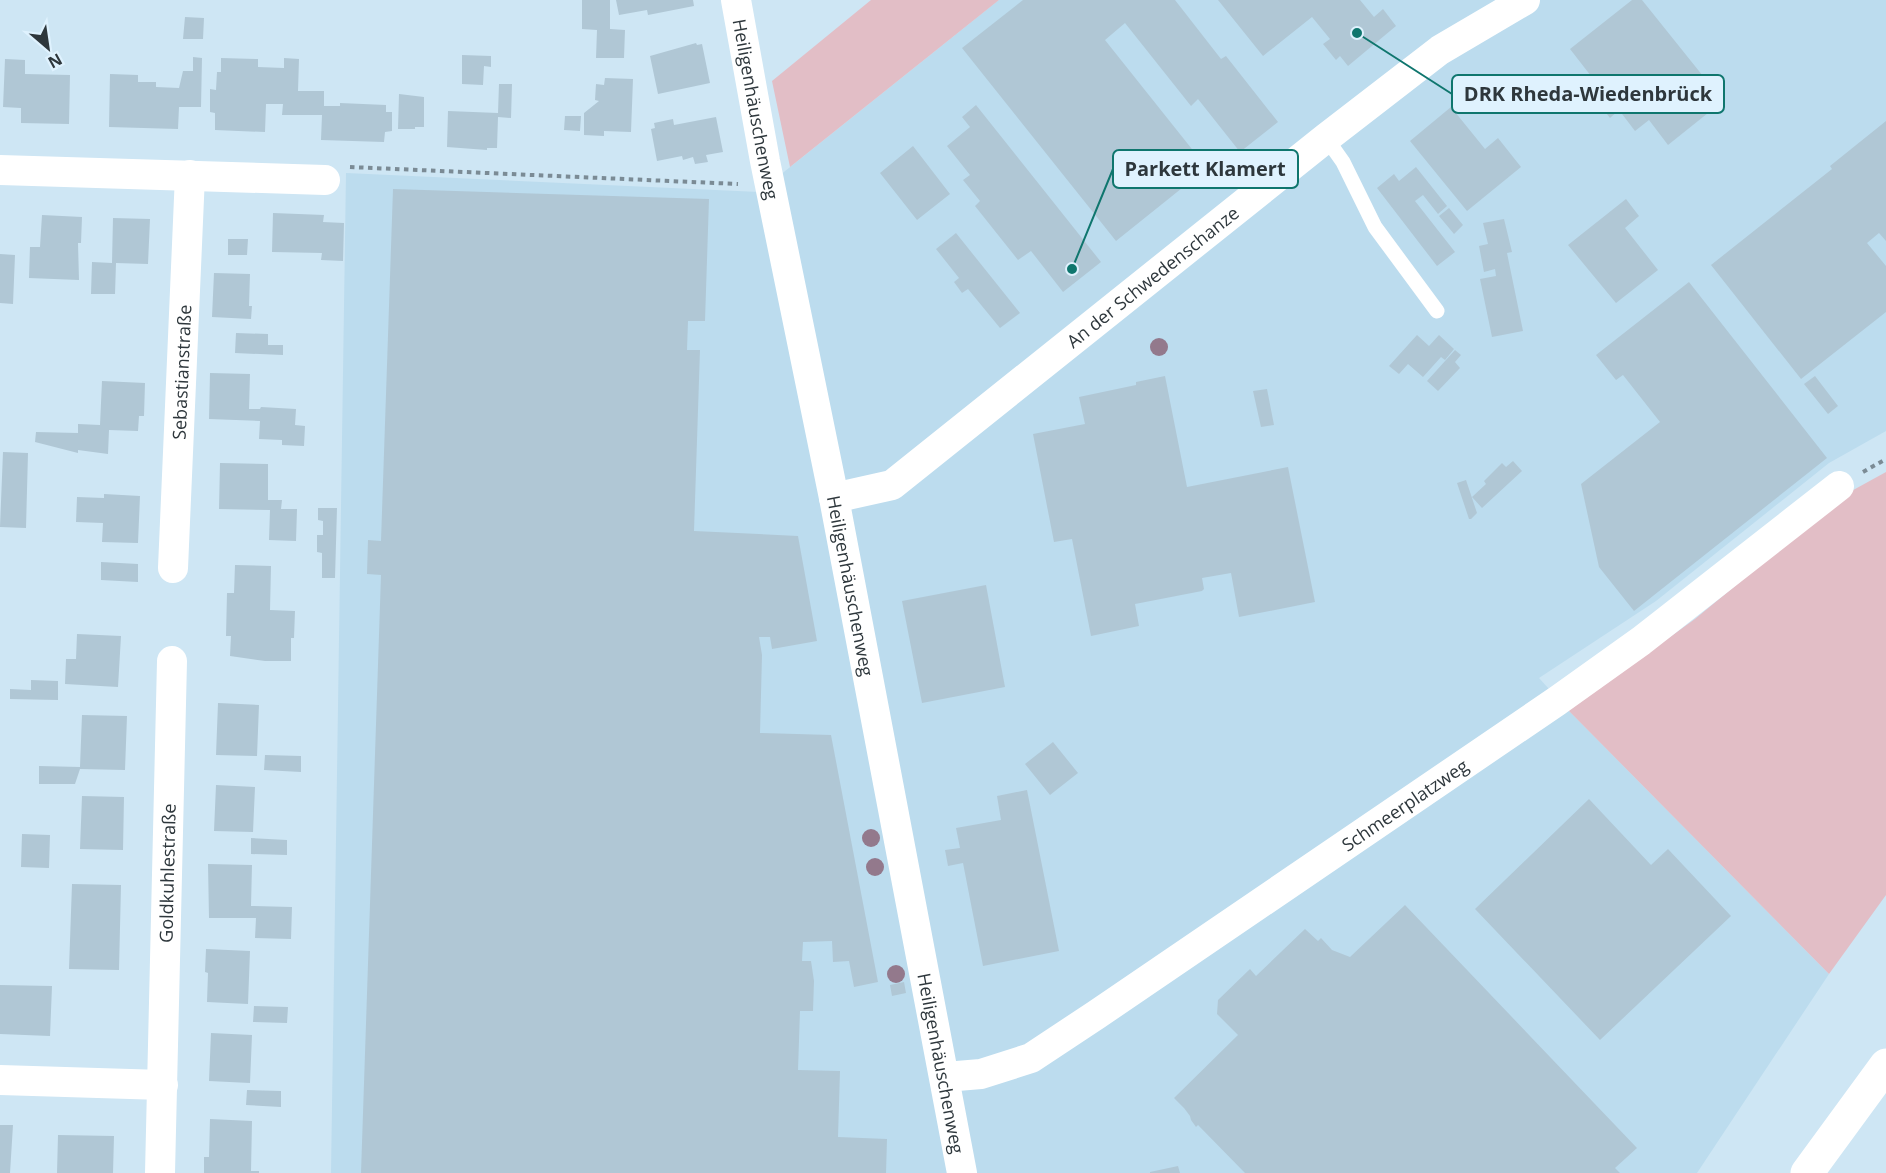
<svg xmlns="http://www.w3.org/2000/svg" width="1886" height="1173" font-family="'Open Sans',sans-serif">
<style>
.built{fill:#bcdcee}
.green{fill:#e2bec6}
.building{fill:#b0c7d5}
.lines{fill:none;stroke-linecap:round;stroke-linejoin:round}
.path{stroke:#7b8b95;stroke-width:4;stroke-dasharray:4.5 4.5;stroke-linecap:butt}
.lane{stroke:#fff;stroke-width:15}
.street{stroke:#fff;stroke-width:30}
.highway{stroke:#fff;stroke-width:33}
.tree{fill:#93798c}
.labels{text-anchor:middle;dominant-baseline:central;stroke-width:6;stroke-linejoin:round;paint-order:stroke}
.street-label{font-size:18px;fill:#2e373c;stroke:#dff2fe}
.leader{fill:none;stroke:#0f766e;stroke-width:2}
.callout-dot{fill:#0f766e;stroke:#dff2fe;stroke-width:2}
.callout{fill:#dff2fe;stroke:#0f766e;stroke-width:2}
.callout-label{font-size:20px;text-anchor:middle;font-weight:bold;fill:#2e373c}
</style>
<rect width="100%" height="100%" fill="#cee6f4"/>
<path class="built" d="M999,0H1886V431L1829,463L1656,601L1539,678L1568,710L1829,974L1697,1173H331L346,173L759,192Z"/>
<path class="green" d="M871,0H999L790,167L772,81Z
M1886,472V895L1829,974L1568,710L1695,619L1846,494Z"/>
<path class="building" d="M582,0H610V29L625,30L624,58H596L597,30L582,29Z
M616,0H693L694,6L648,15L647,10L619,15Z
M1023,0H1175L1221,59L1226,56L1278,122L1240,152L1198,99L1191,106L1125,23L1105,40L1207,168L1116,241L962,48Z
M1218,0H1360L1374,17L1383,9L1396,26L1348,66L1340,56L1336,60L1323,44L1330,39L1312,17L1263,56Z
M1632,0H1642L1723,101L1668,145L1649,120L1635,131L1619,110L1610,118L1597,101L1605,94L1570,49Z
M185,17L204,18L203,39H183Z
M696,43L697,45L702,44L710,83L658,94L650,56Z
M462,55L491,56V67L484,66L483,85L462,84Z
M193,57L202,58L201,107H179L178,129L109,127L110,74L138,75V82H156V87L179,88L183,71H193Z
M221,58L258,59V67L284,68V58L299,59L298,91H324V106H340V103L386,105V112H392V131L385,132L384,142L321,140L322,115H282L283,104H266L265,132L215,130V113L210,112V89L216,90L217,72H221Z
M5,59L25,60V74L70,75L69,124L21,123V108L3,107Z
M605,78L633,79L631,132L604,131V136L584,135V113L599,101L595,100L596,84L604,85Z
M499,84H512L511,118L498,117L497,148H487V150L447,147L448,111L498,113Z
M399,94L424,97V127H415V129H398Z
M976,105L1101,262L1063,292L1031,251L1018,260L975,206L980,201L963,180L970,175L947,146L970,127L962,117Z
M1451,107L1485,149L1498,138L1521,167L1467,211L1410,141Z
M565,116H581L580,131L564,130Z
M716,117L723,152L706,155L708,162L695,164L693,157L683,160L682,156L657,161L651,129L655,128L654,123L673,119L674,125Z
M1886,121V241L1879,233L1867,243L1886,266V312L1801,379L1711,265L1832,169L1830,166Z
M913,146L950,194L917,220L880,173Z
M1416,167L1447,206L1438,214L1423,195L1415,201L1455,252L1437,266L1377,188L1394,174L1399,181Z
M393,189L709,199L705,321H688L687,350H700L694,531L798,536L817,641L772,649L770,637H759L762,655L760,733L831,735L878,982L854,987L849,961L833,962L832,941L803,942L802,961H811L814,981L813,1011H800L798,1070L840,1071L838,1137L887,1139L886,1173H361L381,575L367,574L368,540L381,541Z
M1626,199L1639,216L1625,228L1658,270L1616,303L1568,245Z
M1449,208L1463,225L1454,234L1439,216Z
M273,213L324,215L323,222L344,223L343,261L321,260L322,253L272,252Z
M42,215L82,217L81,243H78L79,280L29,278L30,247H40Z
M113,218L150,219L148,264L116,263L115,294H91L92,262L112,263Z
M1504,219L1512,252L1507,253L1523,331L1492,337L1480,279L1496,276L1495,269L1484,272L1479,246L1488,244L1483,223Z
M956,233L1020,313L1000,328L968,289L962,293L954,282L959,278L936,249Z
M228,239H248L247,255H228Z
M0,254L15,255L13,304L0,303Z
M214,273L250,274L249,306H252L251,319L212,317Z
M1689,282L1827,458L1634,611L1599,567L1581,484L1660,422L1623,375L1616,380L1596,355Z
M236,333L268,334V345H283V355L235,353Z
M1417,335L1429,346L1439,335L1454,349L1445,360L1441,357L1423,377L1408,364L1399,374L1389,366Z
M1455,350L1461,355L1455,362L1460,368L1438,391L1427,381Z
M210,373L250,374L249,409H260L261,407L296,409L295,425L305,426L304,446L282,445V440L259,439L260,421L209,419Z
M1165,376L1187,487L1288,467L1315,602L1239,617L1231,573L1202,578L1204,589L1202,591L1135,604L1139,626L1091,636L1072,539L1054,542L1033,434L1085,424L1079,397L1136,385V382Z
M1815,376L1838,406L1828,414L1804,384Z
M102,381L145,383L144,416H139L138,431L109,430L108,454L78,450V453L35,442L36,432L78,433V424L100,425Z
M1267,389L1274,425L1261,427L1253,391Z
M3,452L28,453L26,528L0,527Z
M1513,461L1522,471L1482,508L1472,497L1486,484L1484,481L1502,463L1506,467Z
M220,463L268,464V500H282L281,509H297L296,541L269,540L270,510L219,509Z
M1466,480L1477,513L1471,519H1469L1457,483Z
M104,494L140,496L138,543L102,542L103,523L76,522L77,497L104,498Z
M318,508H337L335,578H322V553L317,552V535H323V521L318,520Z
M101,562L138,564V582L101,580Z
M235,565L271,566L270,610L295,611L294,638H291V661H265L230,656L231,636H226L227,593H234Z
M986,585L1005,687L922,703L902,601Z
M77,634L121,636L118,687L65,684L66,659H76Z
M31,680L58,681V700L10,699V689L31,690Z
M218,703L259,705L257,756L216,755Z
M82,715L127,716L125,770L80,769L75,784H39V766L80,767Z
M1053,742L1078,773L1050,795L1025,764Z
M265,755L301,756V772L264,770Z
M216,785L255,787L253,832L214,831Z
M1027,790L1059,951L983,966L963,863L948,866L945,850L960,848L956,828L1001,820L997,796Z
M82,796L124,797L123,850L80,849Z
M1589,799L1651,865L1668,849L1731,916L1600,1040L1475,909Z
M22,834L50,835L49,868L21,867Z
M251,838L287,840V855L251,854Z
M208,864L252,865L251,906L292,907L291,939L255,938L256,918H209Z
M72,884L121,885L119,970L69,969Z
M1405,905L1637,1148L1615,1168L1620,1173H1245L1198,1125L1196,1127L1191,1120L1190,1116L1184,1108L1174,1098L1238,1035L1217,1014L1218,1000L1250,969L1256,976L1305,929L1318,941L1321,938L1332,950L1350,957Z
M206,949L250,951L248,1004L207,1002L208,973L205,972Z
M904,982L906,993L892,996L890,985Z
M0,985L52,986L50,1036L0,1034Z
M254,1006L288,1007L287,1023L253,1022Z
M211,1033L252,1035L250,1083L209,1081Z
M247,1090L281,1091V1107L246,1105Z
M210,1119L252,1121L251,1171H259V1173H204V1157H209Z
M0,1125H13L10,1173H0Z
M58,1135L114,1136L113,1173H57Z
M1178,1166L1180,1173H1150V1172Z"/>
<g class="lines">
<path class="path" d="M350,167L738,184
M1863,472L1886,459"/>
<path class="lane" d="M1326,138L1343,162L1375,227L1437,311"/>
<g class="street">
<path id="s1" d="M736,0L765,161L834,498L962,1173"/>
<path d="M0,170L325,180"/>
<path id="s2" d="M834,498L892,485L1326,138L1440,50L1525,0"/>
<path id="s3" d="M173,568L190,175"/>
<path id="s4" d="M945,1077L981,1074L1031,1058L1096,1015L1557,701L1641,641L1839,486"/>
<path d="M0,1080L163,1085"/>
<path id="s5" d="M160,1173L172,661"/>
</g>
<path class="highway" d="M1807,1173L1886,1065"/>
</g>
<g class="tree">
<circle cx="1159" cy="347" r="9"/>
<circle cx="871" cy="838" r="9"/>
<circle cx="875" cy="867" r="9"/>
<circle cx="896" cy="974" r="9"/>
</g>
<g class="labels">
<g class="street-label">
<text stroke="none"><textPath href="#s1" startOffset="111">Heiligenhäuschenweg</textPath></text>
<text stroke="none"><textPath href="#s2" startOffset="393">An der Schwedenschanze</textPath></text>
<text stroke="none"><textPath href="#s3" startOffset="196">Sebastianstraße</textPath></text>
<text stroke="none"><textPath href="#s1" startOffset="597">Heiligenhäuschenweg</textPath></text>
<text stroke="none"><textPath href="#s4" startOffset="540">Schmeerplatzweg</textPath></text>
<text stroke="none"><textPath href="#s5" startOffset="300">Goldkuhlestraße</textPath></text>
<text stroke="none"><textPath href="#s1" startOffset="1083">Heiligenhäuschenweg</textPath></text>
</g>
</g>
<path class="leader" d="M1357 33L1452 94M1072 269L1113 169"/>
<g class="callout-dot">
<circle cx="1357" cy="33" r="6"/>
<circle cx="1072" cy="269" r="6"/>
</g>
<g class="callout">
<rect x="1452" y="75" width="272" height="38" rx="6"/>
<rect x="1113" y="150" width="185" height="38" rx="6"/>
</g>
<g class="callout-label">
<text x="1588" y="101">DRK Rheda-Wiedenbrück</text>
<text x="1205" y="176">Parkett Klamert</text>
</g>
<g transform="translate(48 48) rotate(151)" stroke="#dff2fe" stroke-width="4.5" paint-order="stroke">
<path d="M0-4.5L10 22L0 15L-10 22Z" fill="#2e373c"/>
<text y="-9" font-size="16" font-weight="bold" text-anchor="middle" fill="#2e373c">N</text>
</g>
</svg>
